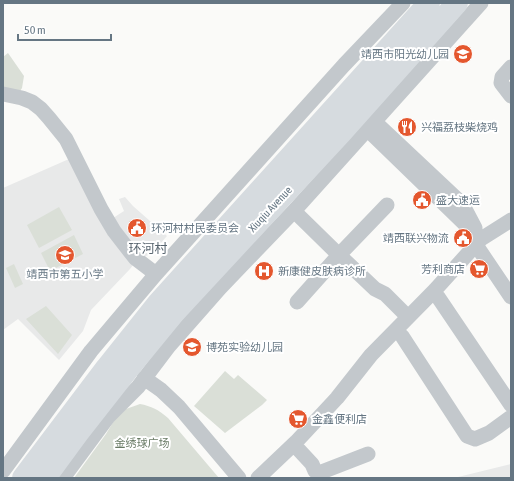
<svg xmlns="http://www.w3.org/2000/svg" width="514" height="481" font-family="'Asap Condensed','Noto Sans SC',sans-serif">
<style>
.built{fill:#e8e9e9}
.green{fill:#dadfd7}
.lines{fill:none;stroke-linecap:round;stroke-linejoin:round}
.street{stroke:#c3c8cc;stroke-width:15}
.primary{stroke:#d6dbdf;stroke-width:22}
.labels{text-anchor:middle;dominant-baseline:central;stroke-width:4;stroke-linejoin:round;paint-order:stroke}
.poi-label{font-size:11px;fill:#657683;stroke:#fff;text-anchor:start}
.street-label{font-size:11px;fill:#657683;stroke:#fff}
.park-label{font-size:11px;fill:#687a64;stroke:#fff}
.quarter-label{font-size:13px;fill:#57646e;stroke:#fff}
</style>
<rect width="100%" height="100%" fill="#fafaf8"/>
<path class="built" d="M69,159L133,265L130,269L91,310L83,331L59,360L18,319L3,330V188Z
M125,197L133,206L167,236L152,253L144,257L110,220L124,211L119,199Z
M511,464V478H454Z"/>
<path class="green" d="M8,53L24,76L22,88L20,91H3V57Z
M59,207L72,230L39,248L27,225Z
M74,235L83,254L50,271L41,253Z
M14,264L23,284L15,288L6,268Z
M46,306L72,335L58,354L26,319Z
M225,371L234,379L238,375L267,400L262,405L225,433L194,406Z
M140,404C151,406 159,410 168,418L219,478H74L106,434L115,419L126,409Z"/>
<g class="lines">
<path class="street" d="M511,67L502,77L501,83L511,96
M3,94L22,98L32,102L41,109L49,118L66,139L101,209L114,231L135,258L156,274
M376,123L458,200L465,209L475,228
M358,131L368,130L466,225L476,245L511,297
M294,211L339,255L375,289L385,294L408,317
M438,297L511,405
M297,302L339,255L387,205
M402,336L467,436L475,439L489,433L511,417
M144,378L161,390L179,407L239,478
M299,450L312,464L315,471L319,473L368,454
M3,471L91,351L156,274L344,65L403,3
M63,478L108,417L138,387L169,346L220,288L294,211L481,3
M258,478L296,442L337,398L371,355L435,290L481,239L511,220"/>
<path class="primary" d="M23,478L107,367L158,303L429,3
M45,478L78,433L129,368L174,313L341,133L457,3"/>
</g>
<defs>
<symbol id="school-disc" viewBox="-11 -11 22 22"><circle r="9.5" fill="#e4572e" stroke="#fff"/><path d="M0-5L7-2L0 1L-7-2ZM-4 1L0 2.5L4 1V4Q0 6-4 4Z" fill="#fff"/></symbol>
<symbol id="restaurant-disc" viewBox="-11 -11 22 22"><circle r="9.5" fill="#e4572e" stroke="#fff"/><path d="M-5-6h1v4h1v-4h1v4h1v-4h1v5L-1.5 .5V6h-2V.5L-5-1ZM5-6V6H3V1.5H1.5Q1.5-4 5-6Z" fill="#fff"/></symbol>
<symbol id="civic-disc" viewBox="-11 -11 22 22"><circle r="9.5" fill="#e4572e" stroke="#fff"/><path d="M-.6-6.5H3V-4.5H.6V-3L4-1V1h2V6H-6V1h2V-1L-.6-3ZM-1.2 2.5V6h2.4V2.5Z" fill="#fff"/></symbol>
<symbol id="supermarket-disc" viewBox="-11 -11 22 22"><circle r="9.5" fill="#e4572e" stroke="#fff"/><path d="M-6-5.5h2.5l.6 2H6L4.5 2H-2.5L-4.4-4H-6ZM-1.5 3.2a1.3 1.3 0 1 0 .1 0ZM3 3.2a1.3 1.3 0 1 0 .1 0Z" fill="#fff"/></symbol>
<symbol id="hospital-disc" viewBox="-11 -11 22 22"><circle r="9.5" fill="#e4572e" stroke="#fff"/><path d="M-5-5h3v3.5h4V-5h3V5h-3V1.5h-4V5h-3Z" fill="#fff"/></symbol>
</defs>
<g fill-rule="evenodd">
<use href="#school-disc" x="452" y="43" width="22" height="22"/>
<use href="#restaurant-disc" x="396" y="116" width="22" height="22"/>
<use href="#civic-disc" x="411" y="189" width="22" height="22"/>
<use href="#civic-disc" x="126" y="217" width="22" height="22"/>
<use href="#civic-disc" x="452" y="227" width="22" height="22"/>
<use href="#school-disc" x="54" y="244" width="22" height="22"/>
<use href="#supermarket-disc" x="468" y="258" width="22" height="22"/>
<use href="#hospital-disc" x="253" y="260" width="22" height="22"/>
<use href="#school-disc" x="181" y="336" width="22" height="22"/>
<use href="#supermarket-disc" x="287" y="408" width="22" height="22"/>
</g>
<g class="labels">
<g class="poi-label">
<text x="449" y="54" text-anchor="end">靖西市阳光幼儿园</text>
<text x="421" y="127">兴福荔枝柴烧鸡</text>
<text x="436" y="200">盛大速运</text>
<text x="151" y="228">环河村村民委员会</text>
<text x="449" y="238" text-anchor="end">靖西联兴物流</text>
<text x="465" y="269" text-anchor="end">芳利商店</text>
<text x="278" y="271">新康健皮肤病诊所</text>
<text x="65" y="274" text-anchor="middle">靖西市第五小学</text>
<text x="206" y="347">博苑实验幼儿园</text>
<text x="312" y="419">金鑫便利店</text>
</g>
<g class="street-label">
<text transform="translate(270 209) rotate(-47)">Xiuqiu Avenue</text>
</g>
<g class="park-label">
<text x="142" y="443">金绣球广场</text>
</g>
<g class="quarter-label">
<text x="148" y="248">环河村</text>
</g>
</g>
<rect width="514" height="481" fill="none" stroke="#657683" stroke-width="8"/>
<path d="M18 34v6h93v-6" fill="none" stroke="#657683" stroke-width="2"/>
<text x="24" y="34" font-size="12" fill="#657683" stroke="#ffffff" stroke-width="3" paint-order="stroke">50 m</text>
</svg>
